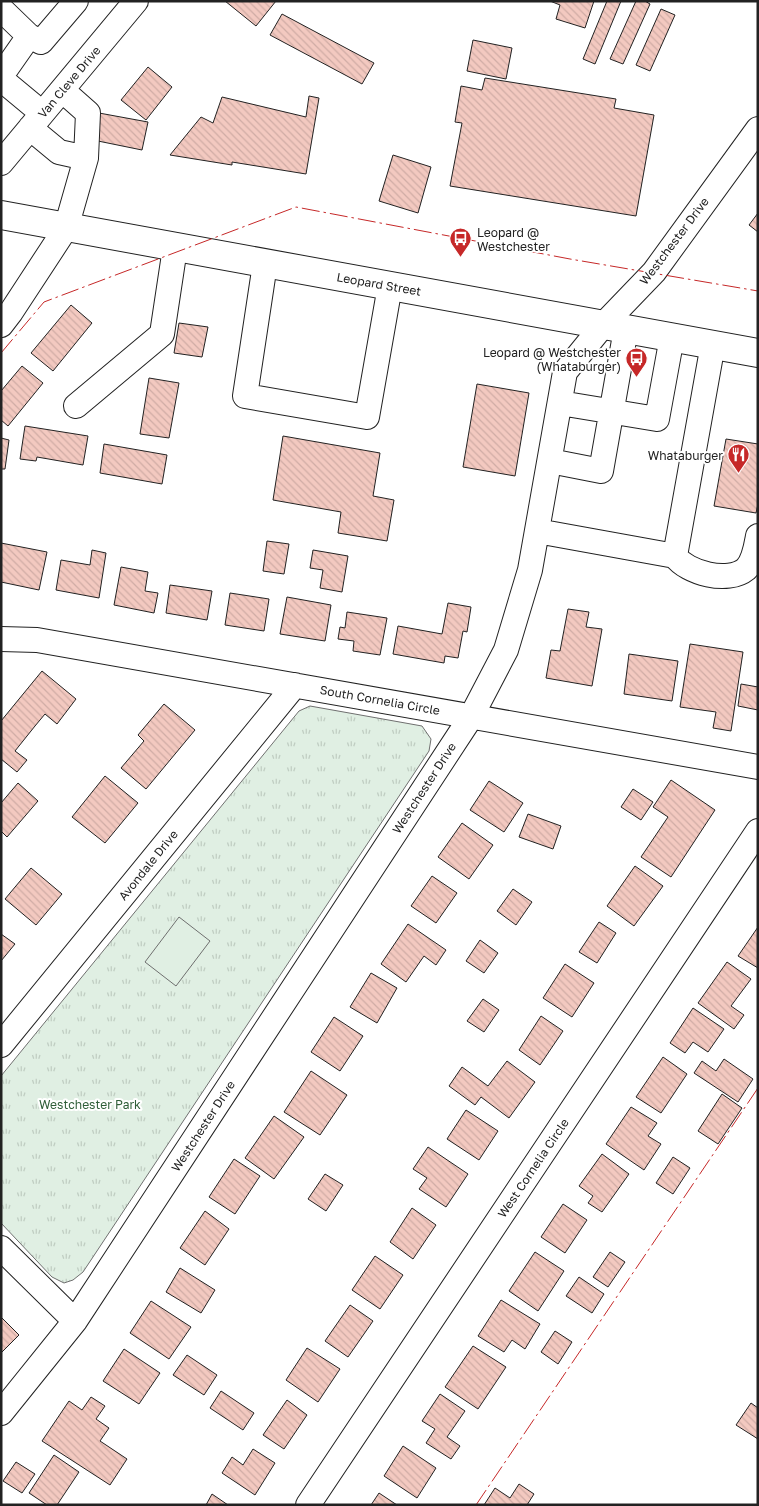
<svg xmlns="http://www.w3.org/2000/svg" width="759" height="1506" font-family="'Golos Text',sans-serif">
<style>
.grass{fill:url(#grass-tufts);stroke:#6f6f6f}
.pitch{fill:#e0efe3;stroke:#6f6f6f}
.building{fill:url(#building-back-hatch);stroke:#222}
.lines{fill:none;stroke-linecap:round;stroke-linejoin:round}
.minor-casing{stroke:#222;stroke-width:26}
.major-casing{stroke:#222;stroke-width:30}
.minor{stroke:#fff;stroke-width:24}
.major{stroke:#fff;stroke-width:28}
.power{stroke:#c62828;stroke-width:1;stroke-dasharray:18 4 2.5 4;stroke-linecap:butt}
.labels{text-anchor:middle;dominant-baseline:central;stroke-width:4;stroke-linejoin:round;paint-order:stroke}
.street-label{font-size:12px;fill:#222;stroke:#fff}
.poi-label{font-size:12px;fill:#222;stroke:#fff;text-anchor:end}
.park-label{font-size:12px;fill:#2f5e38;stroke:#fff}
</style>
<defs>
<pattern id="grass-tufts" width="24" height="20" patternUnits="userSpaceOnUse" patternTransform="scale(1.25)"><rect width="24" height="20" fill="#e0efe3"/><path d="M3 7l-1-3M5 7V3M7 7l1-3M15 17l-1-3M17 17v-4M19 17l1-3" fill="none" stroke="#c0cdc2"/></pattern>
<pattern id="building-back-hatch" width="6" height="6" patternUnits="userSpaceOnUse" patternTransform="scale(1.25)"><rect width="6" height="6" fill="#f3c9c0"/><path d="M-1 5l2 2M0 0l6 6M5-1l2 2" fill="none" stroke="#d0aca5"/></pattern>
</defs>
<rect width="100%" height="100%" fill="#fff"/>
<path class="grass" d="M310,706L422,726L431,739L429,751L83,1272L73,1280L64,1283L52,1277L1,1223V1076L299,711Z"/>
<path class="pitch" d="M179,917L210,941L176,986L145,962Z"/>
<path class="building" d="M225,1H276L256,26Z
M550,1H594L585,28L556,19L560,5Z
M607,1H621L595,64L583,59Z
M636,1H645L650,4L623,64L610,59Z
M661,9L675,15L650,71L636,65Z
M282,14L374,63L362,84L270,35Z
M473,40L512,48L506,79L467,71Z
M148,67L172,87L146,120L121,100Z
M485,78L616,99L614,108L654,115L636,216L450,186L462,123L455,122L461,86L482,90Z
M309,96L319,98L306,174L232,162V165L170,155L201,117L213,123L222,97L306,117Z
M99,113L148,122L142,150L93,140Z
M393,155L431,167L418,213L379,201Z
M758,213V232L749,225Z
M71,305L92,323L53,371L31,353Z
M179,323L208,327L202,357L174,353Z
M22,366L43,383L8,426L1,420V391Z
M149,378L179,383L169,438L140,434Z
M477,384L529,393L515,476L463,467Z
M25,426L88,436L83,465L37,457L36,461L20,459Z
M283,436L380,453L373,496L394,500L387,541L338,533L341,512L273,500Z
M1,438L9,440L5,469H1Z
M726,439L758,444V504L756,513L714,506Z
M104,444L167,455L162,484L100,473Z
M267,541L289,544L284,574L263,571Z
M1,543L47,552L39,590L1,582Z
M92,550L106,553L99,598L56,590L61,560L90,565Z
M313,550L348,556L342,592L320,588L323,570L310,568Z
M121,567L148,572L145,591L158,593L154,613L114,605Z
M170,585L212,591L207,620L166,613Z
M230,593L269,599L264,631L225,625Z
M287,597L331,605L325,641L280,634Z
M448,603L471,607L467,632L463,631L458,658L445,656L444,663L393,654L398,626L442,634Z
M568,609L589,612L586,627L602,629L592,686L546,678L551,650L560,651Z
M347,612L387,618L380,655L353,651L354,641L338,639L340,627L345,628Z
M690,644L743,652L731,731L713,728L716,712L680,707Z
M629,654L678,661L672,701L624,694Z
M42,671L76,699L57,724L45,714L35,726L15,751L27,760L17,772L1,759V721Z
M741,684L758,687V710L738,706Z
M164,704L195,730L146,789L121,768L144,741L138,735Z
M105,776L138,803L105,843L72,817Z
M671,780L715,810L671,877L641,857L668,817L653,807Z
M489,781L523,803L504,832L470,810Z
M18,783L38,801L7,837L1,831V803Z
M633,789L653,802L641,820L621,807Z
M528,814L561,826L553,849L519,837Z
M462,823L493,845L469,879L438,857Z
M635,866L663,886L634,926L607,906Z
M31,868L62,894L36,925L5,899Z
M432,876L457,893L436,923L411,906Z
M513,889L532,902L516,925L497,911Z
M599,922L616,933L597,963L579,952Z
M408,924L446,950L436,965L424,956L406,982L381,964Z
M758,927V968L738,956Z
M1,934L15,944L1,961Z
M480,940L498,953L484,973L466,961Z
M727,962L751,979L731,1006L744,1015L734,1029L698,1003Z
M565,964L594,983L572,1017L543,998Z
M371,973L397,988L377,1023L350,1007Z
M483,999L499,1010L484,1032L467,1021Z
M693,1008L724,1029L708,1052L693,1042L685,1053L670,1043Z
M541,1016L563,1031L540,1065L519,1050Z
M334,1017L363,1036L340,1071L311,1052Z
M663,1057L687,1074L661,1113L636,1097Z
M724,1059L753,1079L738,1102L694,1073L702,1061L716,1071Z
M507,1061L535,1082L509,1118L481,1097L475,1105L449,1086L462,1067L488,1086Z
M311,1071L347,1095L320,1135L284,1112Z
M722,1094L742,1108L718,1144L698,1131Z
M631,1107L657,1123L648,1136L661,1144L644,1170L606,1144Z
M466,1110L498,1131L479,1160L447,1139Z
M274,1116L304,1137L274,1179L245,1158Z
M428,1147L468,1174L446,1207L419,1189L427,1178L413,1169Z
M602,1154L629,1174L602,1212L588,1203L593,1196L579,1186Z
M673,1157L690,1168L673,1194L656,1183Z
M234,1159L260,1176L235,1214L209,1197Z
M325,1174L343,1185L326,1211L308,1199Z
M563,1204L587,1220L565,1253L541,1237Z
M412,1208L436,1225L413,1259L390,1242Z
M205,1211L229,1229L205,1265L180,1248Z
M535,1252L564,1271L538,1311L509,1291Z
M610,1252L625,1262L608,1287L593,1277Z
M375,1256L403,1275L380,1309L352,1290Z
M180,1268L215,1290L201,1313L166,1292Z
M579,1277L604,1294L592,1313L566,1296Z
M501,1300L540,1324L525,1349L512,1340L504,1352L478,1336Z
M151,1301L191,1327L169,1359L130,1333Z
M350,1305L373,1321L348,1357L325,1341Z
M1,1317L19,1335L1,1353Z
M555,1331L572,1342L558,1364L541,1352Z
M473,1346L506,1367L478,1409L445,1387Z
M307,1348L340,1369L318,1402L286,1380Z
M124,1349L160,1373L139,1404L103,1381Z
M187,1355L217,1375L204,1395L173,1375Z
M221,1391L254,1413L243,1430L210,1408Z
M440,1394L465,1411L447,1437L460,1446L451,1459L426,1443L435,1429L422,1421Z
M91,1397L105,1406L96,1419L109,1428L100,1441L127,1459L110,1485L42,1441L69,1401L82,1410Z
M287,1400L307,1415L284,1449L263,1435Z
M751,1403L758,1408V1439L736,1425Z
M403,1446L436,1468L417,1498L384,1476Z
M253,1449L275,1463L255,1495L222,1473L232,1457L243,1465Z
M54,1455L79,1472L57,1505H47L29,1493Z
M16,1462L35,1474L22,1493L3,1481Z
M519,1484L534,1494L527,1505H484L495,1488L510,1498Z
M379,1493L397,1505H371Z
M212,1494L228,1505H206Z"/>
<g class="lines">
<defs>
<path id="minor" d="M1,9L29,36L41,42L76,1
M1,76L29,36
M1,79L42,113
M62,90L88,113L86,158
M1,163L136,1
M265,264L245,396L367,417L390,286
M1,325L11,312L66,228L86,158L59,152L30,128
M560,403L657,419L672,337
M76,406L162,334L175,248
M550,461L601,471L626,329
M537,531L675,556L713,344
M675,556C687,573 728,584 746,569C754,561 756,547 758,536
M1,639L37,640L758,767
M1,1045L295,685
M1,1248L75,1321
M1,1413L75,1321L471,717L506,650L530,570L565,372L604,324L654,272L758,129
M308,1505L758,831"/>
<path id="major" d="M1,215L758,353"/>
</defs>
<use href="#minor" class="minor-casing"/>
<use href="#major" class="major-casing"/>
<use href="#minor" class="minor"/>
<use href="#major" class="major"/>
<path class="power" d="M1,353L44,302L296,207L570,259L758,291
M476,1505L758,1088"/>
</g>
<defs>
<symbol id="bus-pin" viewBox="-11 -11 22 30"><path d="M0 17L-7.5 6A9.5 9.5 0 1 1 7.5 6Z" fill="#c62828" stroke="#fff"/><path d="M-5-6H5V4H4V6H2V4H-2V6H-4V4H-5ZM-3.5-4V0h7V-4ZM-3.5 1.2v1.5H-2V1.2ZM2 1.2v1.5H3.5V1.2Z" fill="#fff"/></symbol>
<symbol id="restaurant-pin" viewBox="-11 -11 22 30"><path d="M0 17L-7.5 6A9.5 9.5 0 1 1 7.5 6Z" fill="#c62828" stroke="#fff"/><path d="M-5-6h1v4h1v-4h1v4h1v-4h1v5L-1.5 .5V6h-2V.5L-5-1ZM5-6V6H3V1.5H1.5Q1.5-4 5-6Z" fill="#fff"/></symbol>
</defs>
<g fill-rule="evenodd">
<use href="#bus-pin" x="448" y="226" width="25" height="34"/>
<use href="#bus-pin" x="624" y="346" width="25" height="34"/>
<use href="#restaurant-pin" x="726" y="442" width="25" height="34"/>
</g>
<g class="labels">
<g class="street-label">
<text transform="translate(69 82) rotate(-50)">Van Cleve Drive</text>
<text transform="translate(674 241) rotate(-53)">Westchester Drive</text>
<text transform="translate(379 284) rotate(10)">Leopard Street</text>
<text transform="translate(380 700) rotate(10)">South Cornelia Circle</text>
<text transform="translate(424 788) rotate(-57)">Westchester Drive</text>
<text transform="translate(148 865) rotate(-51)">Avondale Drive</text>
<text transform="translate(203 1126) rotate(-57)">Westchester Drive</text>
<text transform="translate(533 1168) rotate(-56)">West Cornelia Circle</text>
</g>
<g class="poi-label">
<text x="477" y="232" text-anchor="start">Leopard @<tspan x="477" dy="14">Westchester</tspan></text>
<text x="621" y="352">Leopard @ Westchester<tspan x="621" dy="14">(Whataburger)</tspan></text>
<text x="723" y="455">Whataburger</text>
</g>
<g class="park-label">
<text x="90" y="1104">Westchester Park</text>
</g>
</g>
<rect width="759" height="1506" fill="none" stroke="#222222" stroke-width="5"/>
</svg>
